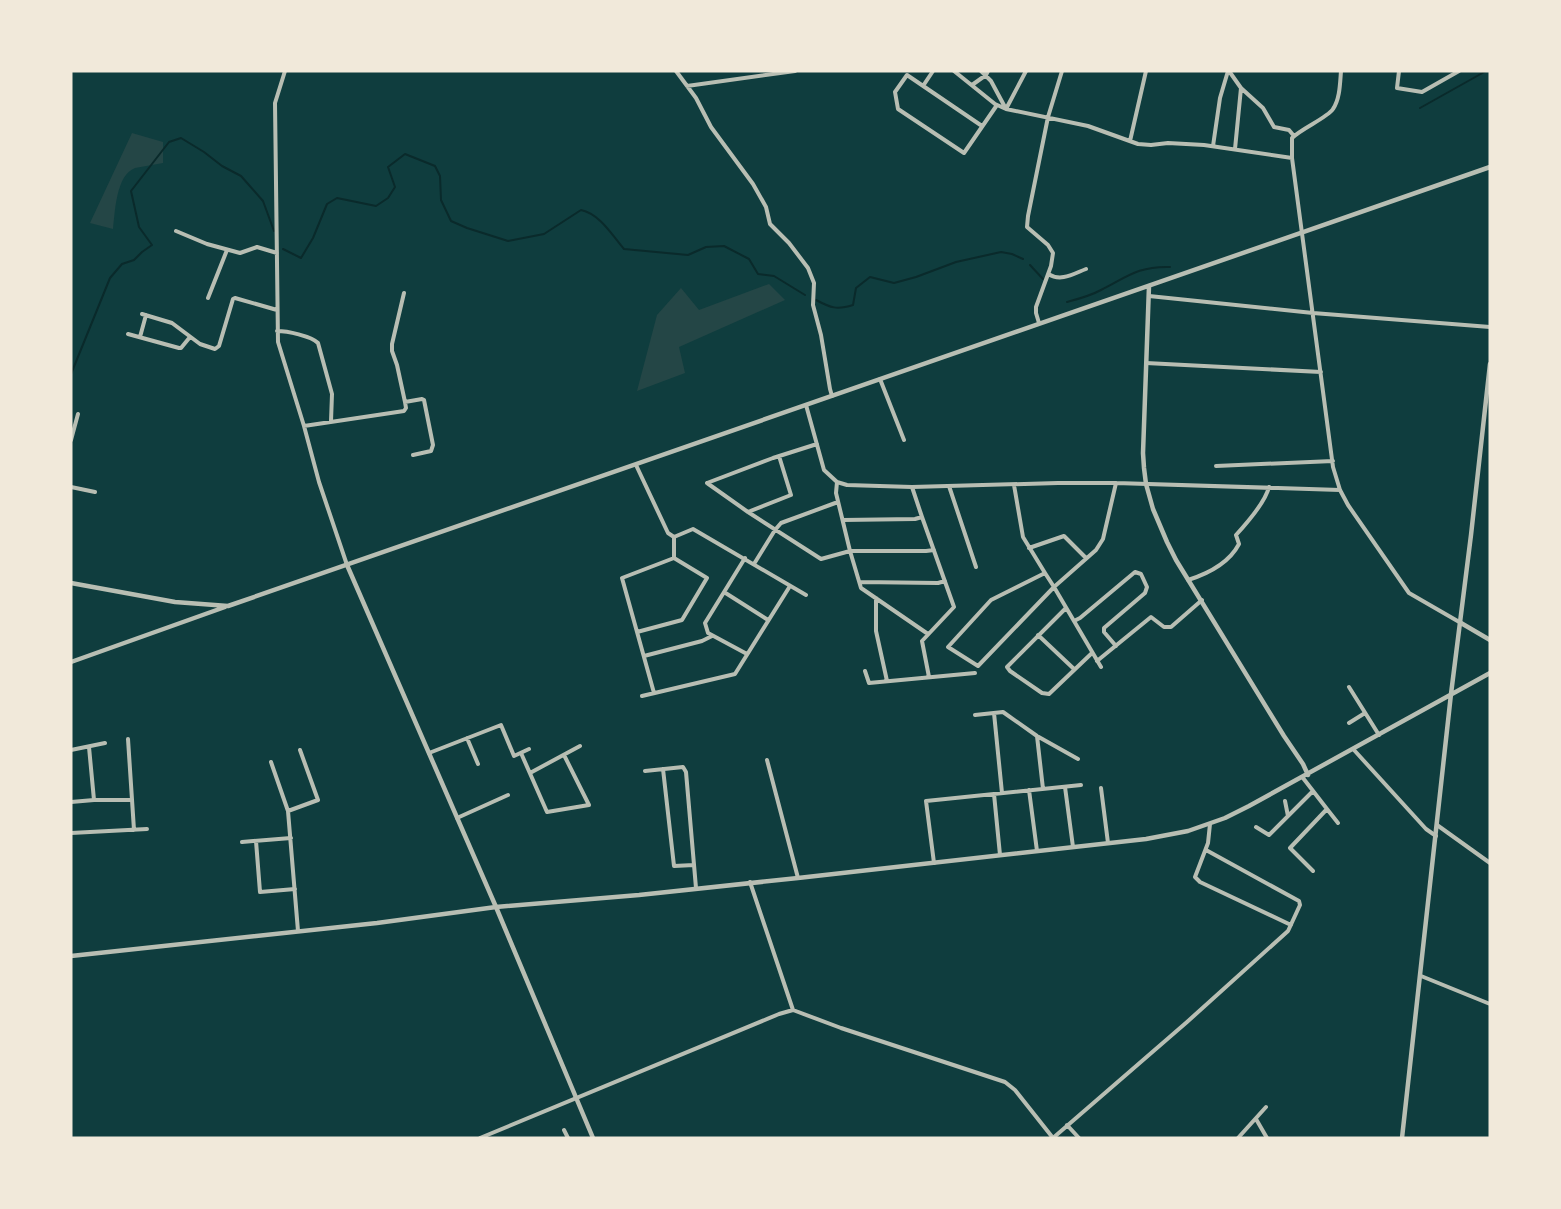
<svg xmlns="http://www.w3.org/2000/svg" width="1561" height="1209" font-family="'Work Sans',sans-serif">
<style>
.green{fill:#244646}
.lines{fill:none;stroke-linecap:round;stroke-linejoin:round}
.stream{stroke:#0a2a2b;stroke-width:2}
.minor{stroke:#b8beb3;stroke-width:4}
.tertiary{stroke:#b8beb3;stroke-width:4.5}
</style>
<rect width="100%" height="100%" fill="#0f3d3e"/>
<path class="green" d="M132,133L163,142V163C154,165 144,166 135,168C116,175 115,212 113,229L90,223Z
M769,284L785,300L679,347L685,373L637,391L657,315L681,288L699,310Z"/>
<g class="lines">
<path class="stream" d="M1420,108L1486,71
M283,249L301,258L313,238L327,204L337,198L376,206L388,198L395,187L388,167L405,154L435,166L440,176L441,200L451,221L467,228L508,241L544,234L581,210C600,214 612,235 624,249L688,255L706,247L724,246L749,259L758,274L774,276L805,295
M1030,265L1043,279
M816,300C831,308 837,310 853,305L856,288L870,277L894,283L916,277L956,262L1001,252L1012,254L1023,259
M1067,302C1078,299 1090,296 1101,290C1127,277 1138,266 1170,267
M71,374L110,278L122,264L134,260L142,252L152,245L139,227L131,191L169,142L181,138L204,152L222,166L241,176L263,201L274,231"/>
<path class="minor" d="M285,71L275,103L278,342L304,426L319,482L347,565
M676,71L696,98L711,127L753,184L766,207L770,224L789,243L808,268L814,283L813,305L821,335L830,389L832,396
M954,71L995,104L1006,109L1088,126L1138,144L1151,145L1168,143L1204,145L1292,158
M981,71L991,81L1006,109
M1229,71L1241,88L1263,108L1274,127L1289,130L1294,136
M1341,71C1340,83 1340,99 1333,109C1327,118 1302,128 1292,138V158L1333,467L1340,490L1348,505L1409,593L1461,623
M1399,71L1397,88L1422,92L1459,71
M972,85L986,75L988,71
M687,86L795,71
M923,86L933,71
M1006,109L1026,71
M982,126L907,75L895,92L898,109L964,153L997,105
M1130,141L1146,71
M1213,146L1220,98L1228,71
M1235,149L1241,88
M176,231L207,244L240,253L257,247L277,253
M1048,274C1061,282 1073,274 1086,269
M1149,296L1313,313L1490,327
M208,298L227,250
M142,314L172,323L200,344L215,349L219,346L233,299L235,298L277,310
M1039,323L1036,313V307L1051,266L1053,253L1048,245L1027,227L1028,216L1048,117L1062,71
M277,331C287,331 311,336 318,343L332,394L331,421
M128,334L179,348H181L190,337
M140,337L146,315
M1146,363L1321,372
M880,379L904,440
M405,402L422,399L424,400L433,445L431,451L413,455
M806,405L824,470L837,482L847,485L912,487L1058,483H1116L1340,490
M304,426L404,411L406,408L405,402L397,365L392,351V344L404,293
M71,440L78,414
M636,465L668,533L674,537L693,529L806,595
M1216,466L1333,461
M707,483L748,512L821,559L850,551L836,493L837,482
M707,483L773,458L817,444
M1014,485L1023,537L1045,573L991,600L948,647L978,666L1054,587L1096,550L1103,539L1116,483
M949,486L976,567
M71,487L95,492
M912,487L922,517L954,607L922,641L929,677
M748,512L791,495L779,456
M843,520L915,519L922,517
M1029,548L1064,536L1086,558
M745,558L705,623L708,633L747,654
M754,564L775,530L781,523L838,502
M1045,573L1054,587L1101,667
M1188,580C1207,574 1229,563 1239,544L1236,535C1247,523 1265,503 1269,487
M860,582L938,583L945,581
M724,592L768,620
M876,598V631L887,681
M1066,608L1007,667L1010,671L1042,693L1049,694L1092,653
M1074,621L1080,618L1135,572L1141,574L1147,587L1145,593L1104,628V632L1116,646
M637,632L682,620L707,578L674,558V537
M928,634L861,588L850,551H926L934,550
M1038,635L1074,669
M644,656L702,641L712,636
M1097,661L1151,617L1164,627H1171L1202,600
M865,671L869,683L975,673
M1349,687L1379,735
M654,693L622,578L674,558
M642,696L735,674L790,586
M994,713L1002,793
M975,715L1003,712L1037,736L1078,759
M1349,723L1365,713
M1037,736L1043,789
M467,738L478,764
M128,739L134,830
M71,750L105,743
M1354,750L1426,829L1436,836
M429,753L501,725L514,756L529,749
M521,753L547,812L589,805L564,755
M767,760L798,878
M271,762L288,811L298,931
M663,769L674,866L694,865
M645,771L683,767L686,772L696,888
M530,773L580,746
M1303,778L1327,809L1290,848L1313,871
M1065,787L1073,847
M1101,788L1108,843
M1029,790L1037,851
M994,794L1000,855
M94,800H132
M1285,801L1288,816
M71,802L94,800L89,747
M1327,809L1338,823
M288,811L318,800L300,750
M457,818L508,795
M1210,824L1208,843L1195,877L1200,882L1291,925
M1437,825L1490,863
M1256,827L1269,835L1313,791
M71,833L147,829
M256,841L260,892L295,889
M242,842L291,838
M934,863L926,801L1081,785
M750,882L793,1010
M1421,976L1490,1004
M1256,1119L1267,1138
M1067,1125L1079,1138
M564,1130L568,1138
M480,1138L779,1014L793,1010L841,1028L1005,1082L1015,1090L1053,1138
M1053,1138L1187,1022L1288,931L1300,905L1299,901L1206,850
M1238,1138L1266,1107"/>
<path class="tertiary" d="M1149,286L1143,453L1144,468L1146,484L1153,509L1167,542L1176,560L1284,736L1303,764L1308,775
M347,565L496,907L593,1138
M71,583L175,602L228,606L1490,167
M1461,623L1490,640
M71,662L225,607
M71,956L377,923L496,907L639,895L798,878L1146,839L1188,831L1225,818L1249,806L1490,673
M1402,1138L1451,694L1471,535L1490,364"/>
</g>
<rect width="1561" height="1209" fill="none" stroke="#f1e9da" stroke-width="145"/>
</svg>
